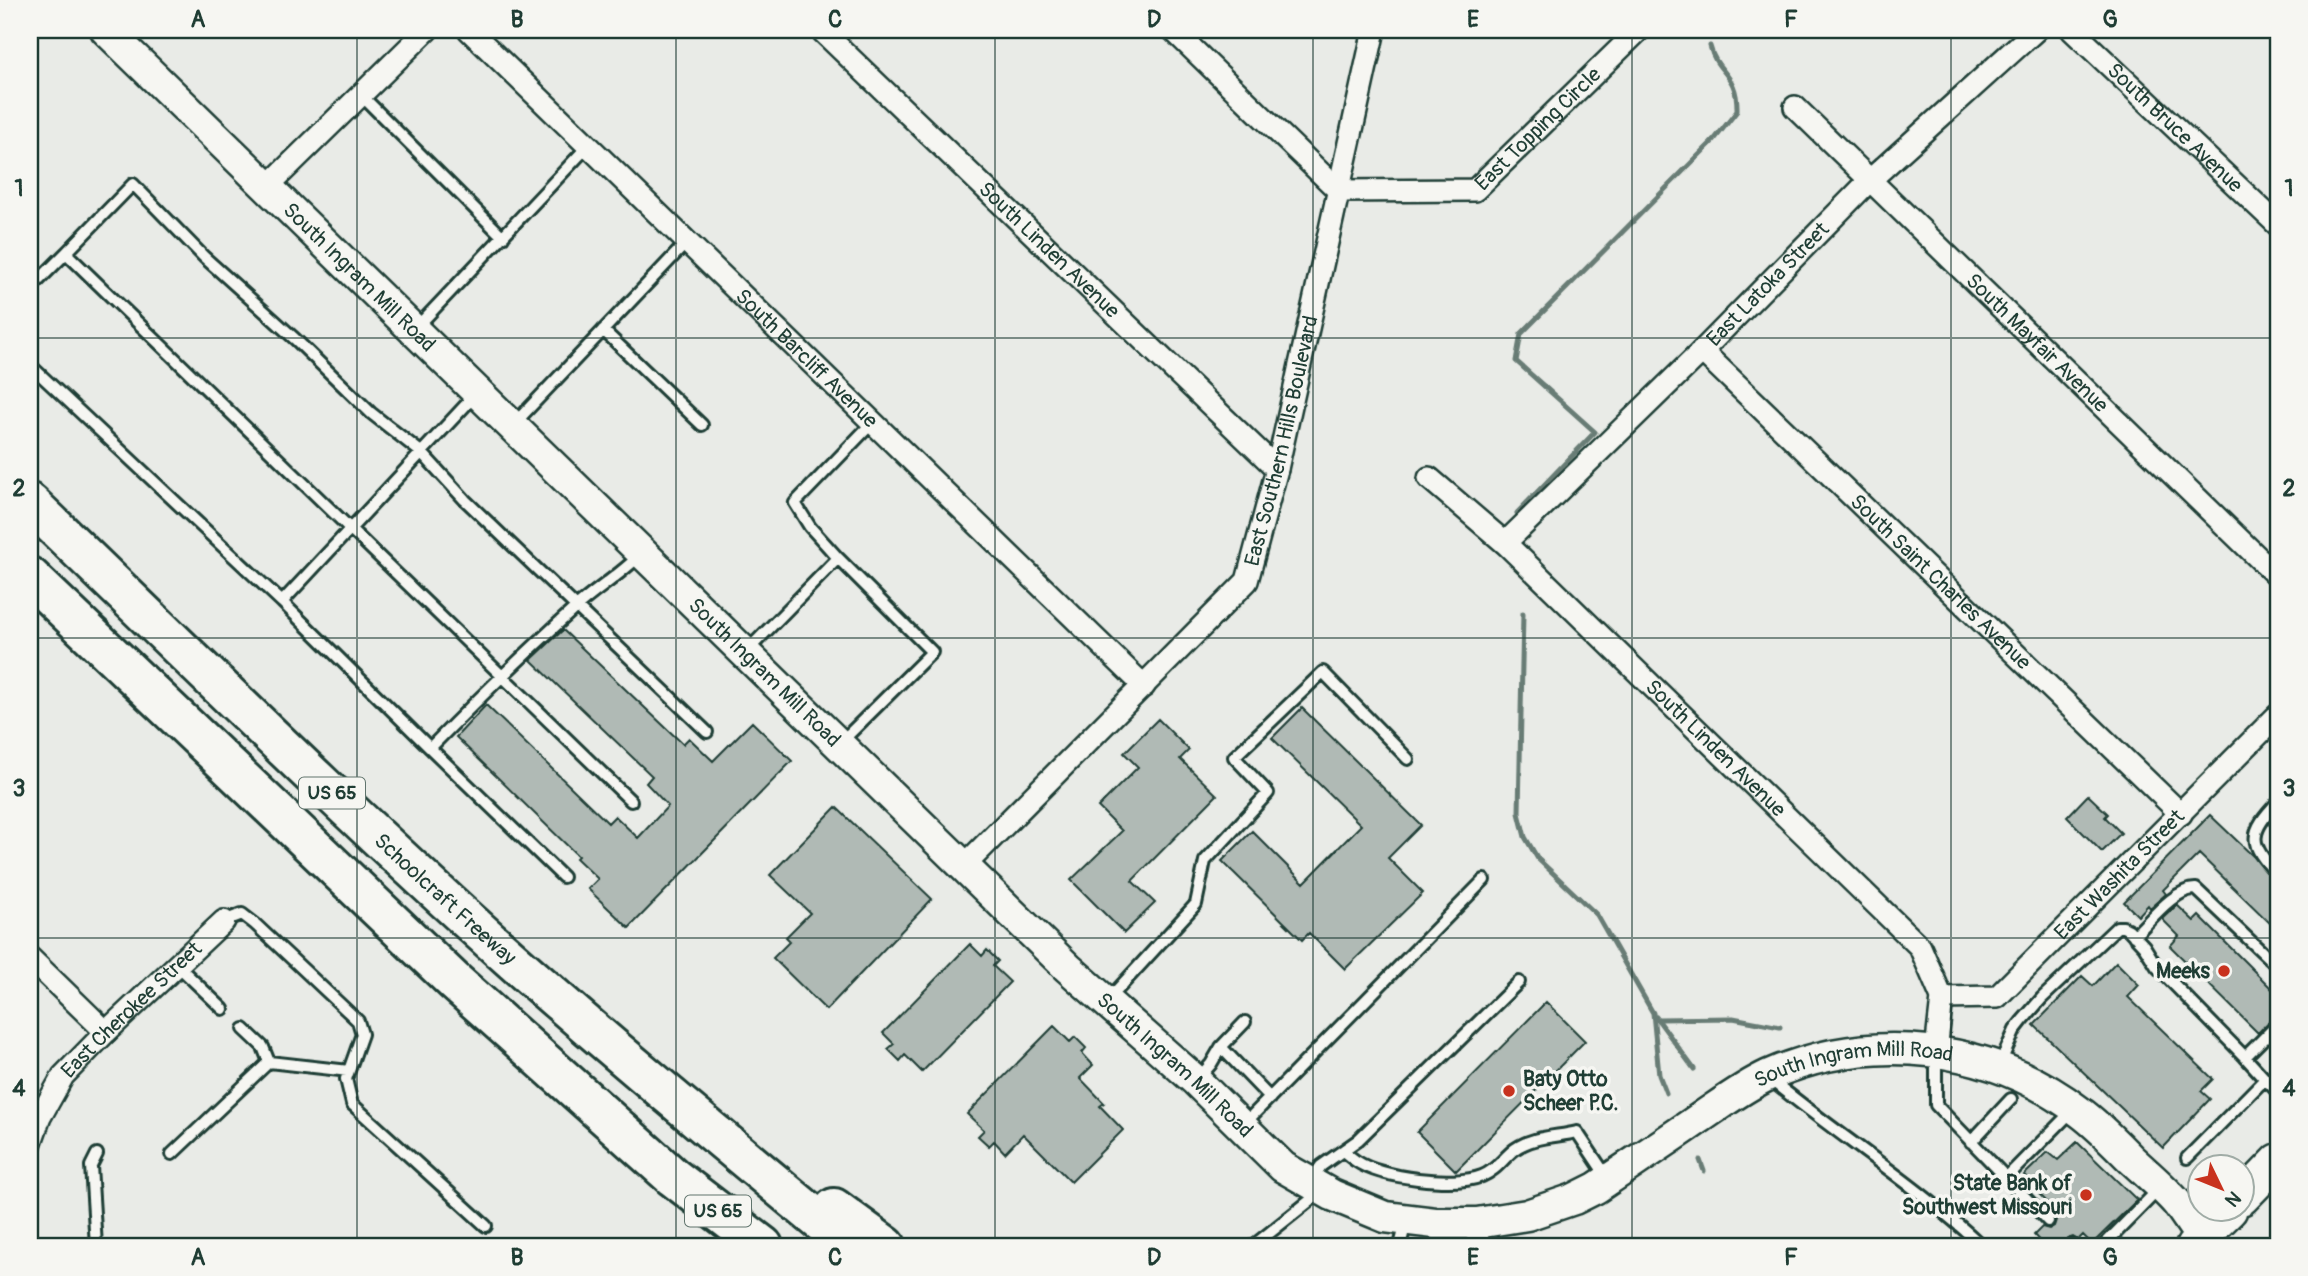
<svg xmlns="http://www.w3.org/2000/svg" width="2308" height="1276" font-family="Pangolin,sans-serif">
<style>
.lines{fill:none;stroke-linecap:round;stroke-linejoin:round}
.stream{stroke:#687c75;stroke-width:5}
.building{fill:#b0bab5;stroke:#1f3d34;stroke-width:2}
.lane-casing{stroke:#1f3d34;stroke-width:16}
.street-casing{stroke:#1f3d34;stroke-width:26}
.secondary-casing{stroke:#1f3d34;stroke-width:35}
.primary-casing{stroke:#1f3d34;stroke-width:38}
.highway-casing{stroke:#1f3d34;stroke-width:44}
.lane{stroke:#f6f6f2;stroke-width:10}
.street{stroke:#f6f6f2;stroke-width:21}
.secondary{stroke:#f6f6f2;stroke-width:30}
.primary{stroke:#f6f6f2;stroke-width:33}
.highway{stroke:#f6f6f2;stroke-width:38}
.grid{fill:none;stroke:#1f3d34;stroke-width:2;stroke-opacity:0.55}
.poi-dot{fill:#c8321e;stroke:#f6f6f2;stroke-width:2.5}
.labels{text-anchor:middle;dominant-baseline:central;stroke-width:7;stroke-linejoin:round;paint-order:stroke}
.shield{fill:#f6f6f2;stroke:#60746d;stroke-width:2}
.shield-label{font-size:19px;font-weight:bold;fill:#1f3d34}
.street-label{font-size:21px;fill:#1f3d34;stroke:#f6f6f2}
.poi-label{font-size:21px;font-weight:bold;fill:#1f3d34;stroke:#f6f6f2;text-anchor:end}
.neatline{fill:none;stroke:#1f3d34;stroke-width:2.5}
.grid-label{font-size:23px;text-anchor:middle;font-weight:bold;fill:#1f3d34}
</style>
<rect width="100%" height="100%" fill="#e9ebe7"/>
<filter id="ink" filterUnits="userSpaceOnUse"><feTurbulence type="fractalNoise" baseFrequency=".0143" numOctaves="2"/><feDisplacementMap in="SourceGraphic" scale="14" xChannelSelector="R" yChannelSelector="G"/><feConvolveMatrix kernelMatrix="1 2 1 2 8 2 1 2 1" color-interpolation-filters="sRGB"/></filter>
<g filter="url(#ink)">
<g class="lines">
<path class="stream" d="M1517,513L1595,432L1516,361L1521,334L1714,140L1737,111C1738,72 1717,75 1710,46
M1523,613L1519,813L1525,837L1538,859L1597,915L1653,1013L1659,1075L1666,1093
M1656,1017L1694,1069
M1658,1019L1733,1018L1780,1027
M1700,1160L1704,1171"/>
</g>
<path class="building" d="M563,630L683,744L689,738L713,761L752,722L792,761L629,928L588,889L598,879L576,858L578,856L456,737L486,705L608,823L615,816L638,838L668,806L646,783L652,776L531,660Z
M1302,708L1421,825L1388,858L1423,893L1345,969L1309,933L1302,940L1222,861L1252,831L1304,883L1361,825L1272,738Z
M1158,719L1189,750L1180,759L1217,795L1132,881L1155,903L1124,933L1071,880L1122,831L1098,807L1138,767L1124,753Z
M2088,795L2108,814L2105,817L2121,833L2102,852L2067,817Z
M836,807L932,899L826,1010L773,958L790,941L786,937L810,913L770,875Z
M2210,815L2254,857L2272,879L2278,882V931L2199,854L2163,890L2166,894L2150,908L2148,905L2138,916L2124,902Z
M2177,905L2194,921L2199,916L2278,995V1012L2258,1033L2170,946L2179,936L2162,919Z
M970,944L982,956L987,950L998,961L993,966L1010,982L922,1072L905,1055L900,1061L888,1049L894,1044L883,1033Z
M2116,962L2139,985L2128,997L2213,1079L2201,1091L2210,1099L2163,1148L2034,1025L2082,976L2093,986Z
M1546,1002L1585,1041L1456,1171L1417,1132Z
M1054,1026L1070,1042L1075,1037L1086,1048L1082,1053L1093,1065L1080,1078L1104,1103L1100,1106L1123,1130L1071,1182L1023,1134L1005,1153L994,1141L989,1146L978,1136L984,1130L967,1114Z
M2077,1142L2137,1200L2092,1244L2083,1235L2078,1240L2073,1237L2067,1239L2064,1246H2044L2034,1235L2042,1227L2049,1229L2054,1226L2056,1220L2053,1215L2057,1212L2034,1189L2037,1186L2024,1175L2048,1152L2058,1160Z"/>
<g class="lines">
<defs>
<path id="lane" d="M361,95L503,237
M66,253L133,184L204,257L295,339L371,413L422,453L465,500L707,732
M30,289L66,253L631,801
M415,329L588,146
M603,330L702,425
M30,365L282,602L476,394
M513,425L687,242
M838,558L810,527L795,503L873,422
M282,602L430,748C477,700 524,654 574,609C596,589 619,576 641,554
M747,651L838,558L932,652L841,742
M430,748L563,877
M2278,802C2249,832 2247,844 2278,874
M224,921L242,914L255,924L358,1021L362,1034L346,1079L352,1104L486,1226
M2134,936C2150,921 2175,888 2196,889L2278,967
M177,965L223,1009
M1108,1000L1196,904L1205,861L1268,793L1234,757L1323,672L1408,759
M244,1029L263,1047L269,1062
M1221,1047L1270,1098
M1936,1053V1105L2048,1221
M2245,1057L2265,1079
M1999,1066L2015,1030L2022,1021L2042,998L2117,927H2123L2129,930L2144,946L2157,967L2245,1057L2278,1024
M1198,1079L1211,1064L1221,1047L1245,1022
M1770,1079C1839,1136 1917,1185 1982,1246
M1243,1125L1484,880
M1971,1142L2011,1099
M1343,1151C1347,1154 1351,1158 1356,1161C1381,1178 1454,1187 1482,1176C1497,1170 1503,1158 1515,1149C1533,1136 1557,1137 1577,1132L1607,1177
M172,1154L269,1062L349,1071
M2187,1158L2265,1079L2278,1092
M2006,1178L2073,1110
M1311,1180L1321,1166L1358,1140L1519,982
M2072,1245L2073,1246
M96,1246L91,1166L97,1154
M1253,1246L1322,1191
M1400,1246L1406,1222
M2103,1246L2160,1188
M2274,1246L2278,1242"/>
<g id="street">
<path id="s1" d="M469,30L1144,686"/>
<path id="s2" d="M821,30L1277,469"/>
<path id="s3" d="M1173,30L1339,191L1475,190L1639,30"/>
<path id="s4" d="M2072,30L2278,225"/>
<path id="s5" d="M1795,107L2278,577"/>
<path d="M267,187L427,30"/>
<path id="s6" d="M1702,351L2181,814"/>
<path id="s7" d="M1429,478L1505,543L1920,947L1942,998L1936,1051"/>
<path id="s8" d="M1505,543L1702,351L1869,181L2036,30"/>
<path id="s9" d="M964,866L1247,581L1277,469L1374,30"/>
<path d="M30,958L106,1032"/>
<path id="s10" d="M1942,998L1997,997L2278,715"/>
<path id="s11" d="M30,1145L40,1117L63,1076L106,1032L224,921"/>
<path d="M1477,1223L1478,1246"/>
</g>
<g id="secondary">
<path id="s12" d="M106,30L1068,968L1196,1081L1283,1167L1332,1195L1385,1217L1435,1223H1477L1527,1215L1574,1199L1596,1188C1630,1165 1664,1143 1697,1120C1721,1104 1743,1087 1769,1075C1872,1030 1991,1044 2080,1112C2099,1126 2115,1143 2131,1159C2146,1173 2163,1187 2177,1203C2185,1214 2193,1226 2201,1238"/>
</g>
<path id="primary" d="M2242,1198L2278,1161
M2193,1246L2230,1210"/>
<g id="highway">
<path id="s13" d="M30,503C189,656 346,812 511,959C621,1057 736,1151 850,1246"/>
<path d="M30,577L455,982L673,1177L763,1246"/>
<path d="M834,1208L886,1246"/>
</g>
</defs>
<use href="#lane" class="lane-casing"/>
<use href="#street" class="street-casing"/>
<use href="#secondary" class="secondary-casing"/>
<use href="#primary" class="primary-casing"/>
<use href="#highway" class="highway-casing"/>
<use href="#lane" class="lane"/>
<use href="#street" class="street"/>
<use href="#secondary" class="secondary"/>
<use href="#primary" class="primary"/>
<use href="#highway" class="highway"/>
</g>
</g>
<path class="grid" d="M357,30V1246M676,30V1246M995,30V1246M1313,30V1246M1632,30V1246M1951,30V1246M30,338H2278M30,638H2278M30,938H2278"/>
<g class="poi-dot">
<circle cx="2224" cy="971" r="7"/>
<circle cx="1509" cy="1091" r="7"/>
<circle cx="2086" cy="1195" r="7"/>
</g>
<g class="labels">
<g class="shield">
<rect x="299" y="777.5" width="66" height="31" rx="5"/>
<rect x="685" y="1195.5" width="66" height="31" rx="5"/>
</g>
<g class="shield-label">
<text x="332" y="793">US 65</text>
<text x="718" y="1211">US 65</text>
</g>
<g class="street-label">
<text stroke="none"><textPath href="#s3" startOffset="455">East Topping Circle</textPath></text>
<text stroke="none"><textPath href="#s4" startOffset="142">South Bruce Avenue</textPath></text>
<text stroke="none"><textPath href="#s2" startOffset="317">South Linden Avenue</textPath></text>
<text stroke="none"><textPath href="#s12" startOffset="354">South Ingram Mill Road</textPath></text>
<text stroke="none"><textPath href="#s8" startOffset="369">East Latoka Street</textPath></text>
<text stroke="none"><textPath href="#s5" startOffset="338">South Mayfair Avenue</textPath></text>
<text stroke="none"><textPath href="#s1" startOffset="471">South Barcliff Avenue</textPath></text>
<text stroke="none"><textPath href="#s9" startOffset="546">East Southern Hills Boulevard</textPath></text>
<text stroke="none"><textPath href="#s6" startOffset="332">South Saint Charles Avenue</textPath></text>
<text stroke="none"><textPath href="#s12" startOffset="920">South Ingram Mill Road</textPath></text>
<text stroke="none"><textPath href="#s7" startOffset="394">South Linden Avenue</textPath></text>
<text stroke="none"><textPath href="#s10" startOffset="228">East Washita Street</textPath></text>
<text stroke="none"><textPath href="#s13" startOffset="574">Schoolcraft Freeway</textPath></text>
<text stroke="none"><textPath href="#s11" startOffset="172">East Cherokee Street</textPath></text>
<text stroke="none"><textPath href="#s12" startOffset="1488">South Ingram Mill Road</textPath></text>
<text stroke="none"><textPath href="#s12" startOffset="2261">South Ingram Mill Road</textPath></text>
</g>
<g class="poi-label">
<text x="2210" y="971">Meeks</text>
<text x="1523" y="1079" text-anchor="start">Baty Otto<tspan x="1523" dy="24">Scheer P.C.</tspan></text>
<text x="2072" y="1183">State Bank of<tspan x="2072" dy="24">Southwest Missouri</tspan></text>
</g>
</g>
<rect width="2308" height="1276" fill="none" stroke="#f6f6f2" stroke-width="77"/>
<g transform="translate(2221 1188) rotate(133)"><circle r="33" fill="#f6f6f2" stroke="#a0aca6" stroke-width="2"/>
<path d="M0-5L12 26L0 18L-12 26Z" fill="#c8321e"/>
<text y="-10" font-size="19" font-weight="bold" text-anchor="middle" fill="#1f3d34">N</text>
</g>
<rect x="38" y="38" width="2232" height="1200" class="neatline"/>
<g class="grid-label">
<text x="198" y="27">A</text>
<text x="517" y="27">B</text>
<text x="835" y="27">C</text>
<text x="1154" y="27">D</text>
<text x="1473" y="27">E</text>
<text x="1791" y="27">F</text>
<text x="2110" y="27">G</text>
<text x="19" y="196">1</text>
<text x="2289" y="196">1</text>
<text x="19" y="496">2</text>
<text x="2289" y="496">2</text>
<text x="19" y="796">3</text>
<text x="2289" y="796">3</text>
<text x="19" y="1096">4</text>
<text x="2289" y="1096">4</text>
<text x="198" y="1265">A</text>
<text x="517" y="1265">B</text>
<text x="835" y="1265">C</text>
<text x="1154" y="1265">D</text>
<text x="1473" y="1265">E</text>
<text x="1791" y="1265">F</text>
<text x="2110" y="1265">G</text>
</g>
</svg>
